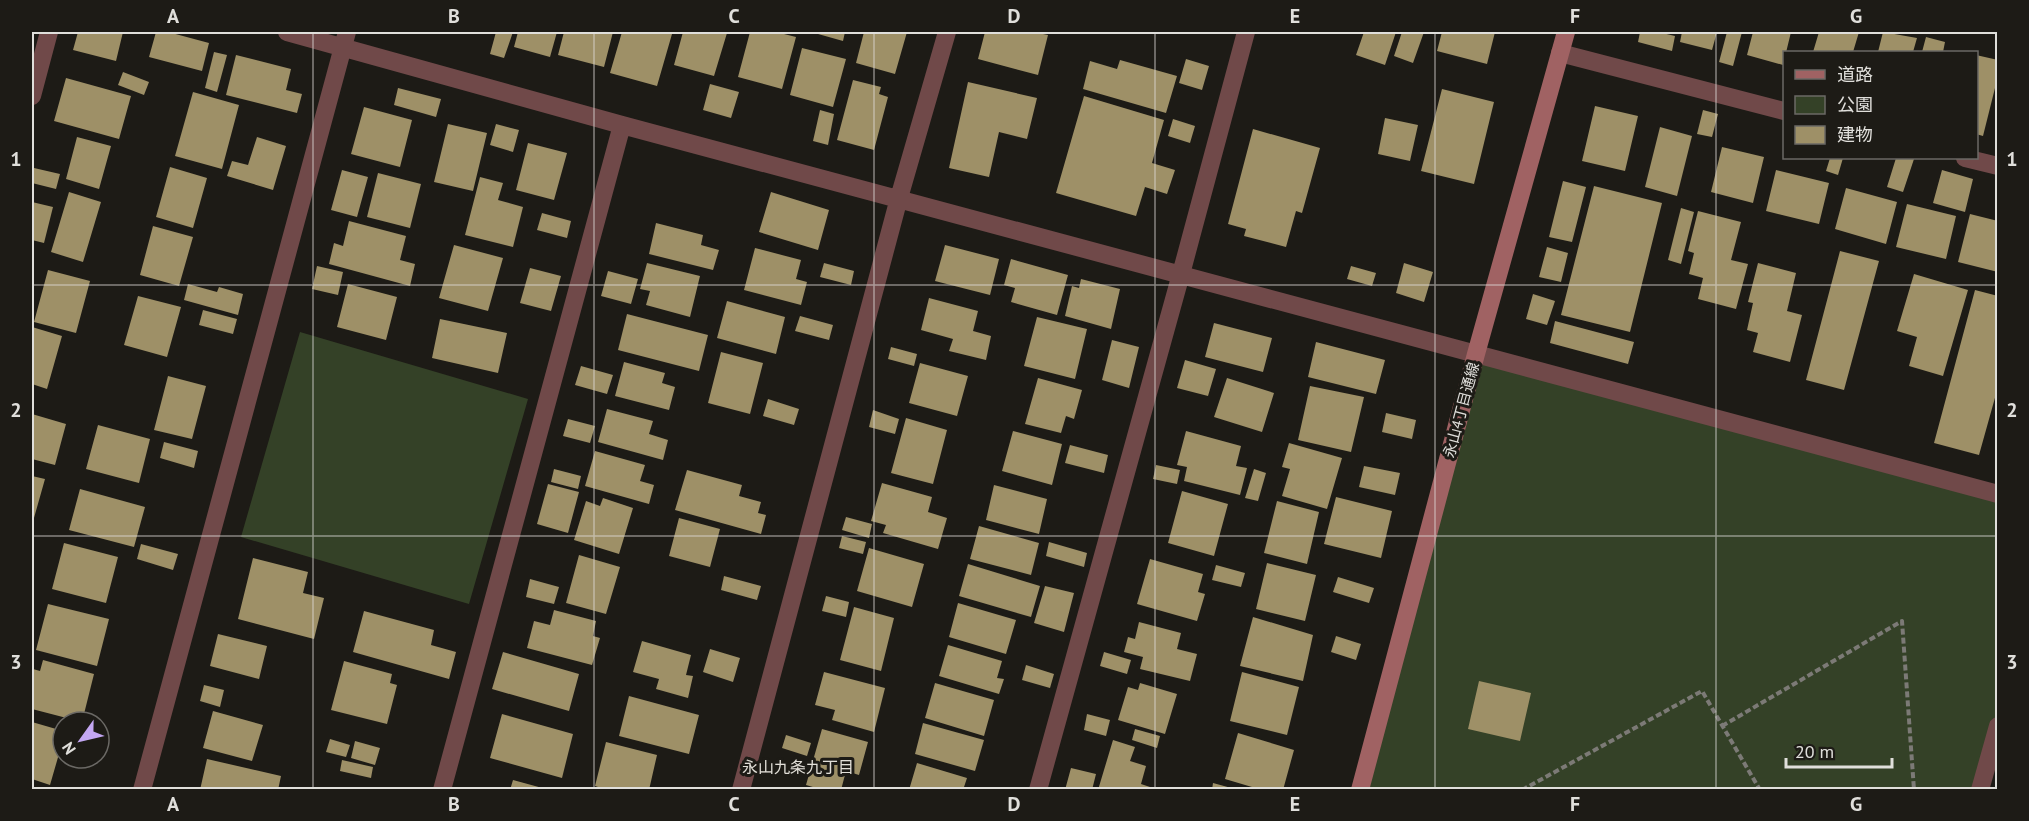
<svg xmlns="http://www.w3.org/2000/svg" width="2029" height="821" font-family="'PT Sans','Noto Sans JP',sans-serif">
<style>
.green{fill:#344127}
.building{fill:#9e9067}
.lines{fill:none;stroke-linecap:round;stroke-linejoin:round}
.path{stroke:#7c7a76;stroke-width:4;stroke-dasharray:6 3;stroke-linecap:butt}
.street{stroke:#704949;stroke-width:18}
.secondary{stroke:#a06263;stroke-width:18}
.grid{fill:none;stroke:#e0dfdb;stroke-width:1.5;stroke-opacity:0.55}
.labels{text-anchor:middle;dominant-baseline:central;stroke-width:6;stroke-linejoin:round;paint-order:stroke}
.street-label{font-size:15px;fill:#e0dfdb;stroke:#1d1b16}
.neighbourhood-label{font-size:16px;fill:#e2dfd8;stroke:#1d1b16}
.neatline{fill:none;stroke:#e0dfdb;stroke-width:2}
.grid-label{font-size:20px;text-anchor:middle;font-weight:bold;fill:#e0dfdb}
</style>
<rect width="100%" height="100%" fill="#1d1b16"/>
<path class="green" d="M300,332L528,399L469,604L241,537Z
M1476,354L1997,494V726L1980,789L1360,790Z"/>
<path class="building" d="M78,32H123L116,61L73,50Z
M156,32H168L209,43L202,71L149,57Z
M496,32H513L504,58L490,54Z
M518,32H557L550,57L514,47Z
M564,32H613L604,67L558,55Z
M622,32H663L672,34L657,86L610,73Z
M683,32H721L727,33L714,76L674,65Z
M750,32H776L796,37L782,89L738,77Z
M811,32H845L843,41Z
M864,32H907L895,74L856,63Z
M985,32H1033L1048,35L1038,75L978,59Z
M1364,32H1396L1385,65L1356,55Z
M1402,32H1424L1413,63L1394,56Z
M1442,32H1495L1487,64L1437,51Z
M1640,32H1658L1675,36L1672,51L1638,42Z
M1682,32H1717L1712,50L1680,42Z
M1727,32H1742L1733,66L1719,62Z
M1753,32H1791L1783,65L1747,55Z
M1819,32H1859L1853,52H1813Z
M1883,32L1917,38L1913,52H1878Z
M1926,37L1945,42L1943,52H1922Z
M802,48L846,59L833,107L790,95Z
M214,52L227,55L217,92L205,88Z
M236,55L291,69L286,90L302,94L297,113L226,95Z
M1976,55L1998,60V76L1983,136L1976,134Z
M1186,59L1209,66L1202,90L1179,83Z
M1120,60L1177,76L1166,113L1083,89L1090,61L1117,69Z
M123,72L149,82L144,95L118,85Z
M66,78L131,96L119,139L54,121Z
M853,80L881,87L879,94L888,97L874,150L837,140Z
M968,82L1037,98L1027,139L999,132L989,177L949,168Z
M710,84L739,92L731,118L703,110Z
M398,88L441,99L436,117L394,105Z
M1442,89L1494,102L1474,184L1421,171Z
M193,92L239,105L222,169L175,156Z
M1084,96L1164,120L1152,163L1175,170L1167,194L1145,187L1136,216L1056,193Z
M1595,106L1638,116L1625,171L1582,161Z
M364,107L412,120L400,167L351,154Z
M820,110L834,114L828,145L813,141Z
M1703,110L1718,114L1712,137L1697,134Z
M1385,118L1418,125L1410,161L1378,154Z
M1173,119L1195,126L1190,143L1168,136Z
M448,124L487,133L473,191L434,182Z
M496,124L519,130L513,152L490,145Z
M1660,127L1692,136L1677,196L1645,187Z
M1253,129L1320,148L1302,213L1296,211L1286,247L1244,236L1246,229L1228,224Z
M77,137L111,146L99,189L66,179Z
M257,137L286,146L273,190L227,176L232,161L248,165Z
M528,143L567,153L554,200L516,190Z
M1722,147L1764,157L1753,203L1711,192Z
M1830,158H1843L1838,175L1826,171Z
M1896,158L1914,159L1903,192L1887,187Z
M170,167L207,178L193,228L156,217Z
M34,168L60,174L56,189L32,183Z
M342,170L368,177L357,217L331,210Z
M1776,170L1829,183L1819,224L1766,211Z
M1942,170L1973,179L1965,212L1933,203Z
M378,173L421,184L410,228L367,217Z
M480,177L503,183L498,200L523,207L513,247L465,235Z
M1563,181L1586,187L1572,242L1549,237Z
M1594,186L1662,203L1630,332L1561,315Z
M1846,188L1897,202L1886,244L1835,229Z
M69,192L101,202L83,262L51,252Z
M771,192L829,210L818,250L759,232Z
M32,202L53,207L44,243L32,240Z
M1907,204L1956,216L1946,259L1896,247Z
M1681,208L1694,212L1681,264L1668,260Z
M1698,211L1741,222L1731,260L1748,264L1736,309L1698,299L1703,278L1689,274L1694,253L1688,251Z
M542,213L571,221L567,238L537,230Z
M1970,214L1998,221V272L1958,262Z
M349,221L406,236L400,260L415,264L410,286L329,264L334,243L343,246Z
M656,223L703,235L701,245L719,250L713,270L649,254Z
M153,226L193,237L179,286L140,275Z
M454,245L503,258L488,311L439,298Z
M945,245L999,259L990,295L935,281Z
M1547,247L1568,253L1561,282L1539,277Z
M755,248L801,260L796,279L807,282L801,305L744,290Z
M1840,251L1879,261L1844,390L1806,380Z
M1011,259L1068,275L1057,315L1011,302L1015,288L1004,285Z
M647,263L700,276L690,317L646,305L650,291L640,289Z
M824,263L854,271L851,285L820,277Z
M1404,263L1433,272L1424,302L1396,293Z
M1758,263L1796,273L1787,311L1802,315L1790,362L1753,352L1758,333L1747,330L1753,303L1748,302Z
M317,266L343,272L338,295L312,289Z
M1351,266L1376,273L1372,286L1347,279Z
M530,268L561,276L551,311L520,303Z
M48,270L90,281L76,333L34,322Z
M608,271L638,279L631,304L601,296Z
M1914,274L1968,290L1943,376L1909,366L1917,337L1897,331Z
M1081,279L1120,289L1111,329L1065,316L1072,286L1079,288Z
M188,284L217,292L219,287L243,294L238,315L184,300Z
M348,284L397,297L386,340L337,327Z
M1975,290L1998,296V387L1979,455L1934,443Z
M1533,294L1555,301L1547,325L1526,319Z
M138,296L181,307L167,357L124,345Z
M929,298L978,311L973,331L991,336L986,360L949,351L953,339L921,330Z
M727,301L785,317L776,354L717,338Z
M203,310L237,319L233,334L199,325Z
M627,314L708,335L699,371L618,350Z
M800,316L833,325L829,340L795,331Z
M1037,317L1087,329L1075,379L1024,366Z
M440,319L507,333L498,373L432,358Z
M1555,321L1634,342L1628,364L1550,343Z
M1214,323L1272,338L1263,372L1205,357Z
M32,327L62,336L47,389L32,384Z
M1112,340L1139,347L1129,388L1102,380Z
M1316,342L1385,360L1376,394L1308,377Z
M891,347L917,354L914,366L888,359Z
M721,352L763,363L750,414L708,403Z
M1185,360L1216,369L1208,396L1177,388Z
M624,362L665,373L662,383L675,387L669,410L615,396Z
M920,363L968,376L957,416L909,403Z
M581,366L613,375L607,394L575,385Z
M168,376L206,386L192,439L154,430Z
M1038,378L1082,390L1074,419L1066,416L1061,433L1025,424Z
M1227,378L1274,393L1262,432L1214,417Z
M1310,386L1364,397L1351,452L1298,440Z
M768,399L799,409L794,425L763,416Z
M607,409L653,421L649,434L668,440L663,460L598,442Z
M873,410L899,419L895,434L869,427Z
M1386,413L1416,420L1412,439L1382,432Z
M32,414L66,424L55,465L32,459Z
M906,418L947,430L933,484L891,473Z
M568,419L595,426L590,443L563,436Z
M98,425L150,439L139,483L86,469Z
M1013,431L1062,444L1052,485L1002,471Z
M1186,431L1241,446L1236,466L1247,468L1240,495L1184,481L1187,467L1177,465Z
M164,442L198,451L194,468L160,458Z
M1289,443L1342,458L1327,509L1282,496L1290,469L1282,467Z
M1070,445L1108,455L1104,473L1065,463Z
M595,451L645,465L640,481L654,485L649,504L585,486Z
M1156,465L1180,470L1177,484L1153,479Z
M1364,466L1400,473L1395,495L1359,487Z
M554,469L581,476L578,489L551,482Z
M1254,469L1266,473L1258,501L1245,498Z
M687,470L742,485L739,496L761,502L758,513L766,515L761,534L675,510Z
M32,476L45,479L32,525Z
M882,483L932,497L928,512L947,518L938,549L883,533L886,525L871,521Z
M548,484L579,492L568,533L537,524Z
M994,485L1047,499L1039,534L986,520Z
M80,489L145,507L134,547L69,530Z
M1182,491L1228,504L1214,556L1168,543Z
M1336,497L1392,511L1381,558L1324,544Z
M603,498L633,508L619,554L574,540L586,501L600,506Z
M1277,501L1319,512L1307,564L1264,553Z
M846,517L872,524L869,538L842,530Z
M679,518L720,529L710,567L669,556Z
M979,526L1039,543L1031,575L970,559Z
M842,536L866,542L863,554L839,548Z
M1049,542L1087,553L1084,567L1046,556Z
M64,543L118,557L106,603L52,589Z
M141,544L178,554L173,570L137,559Z
M869,548L924,564L912,607L857,591Z
M579,555L620,567L606,614L566,603Z
M253,558L308,572L303,593L324,598L314,639L238,619Z
M1150,559L1203,574L1198,592L1205,594L1197,621L1137,604Z
M1267,563L1316,575L1305,621L1256,609Z
M968,564L1040,586L1031,617L959,596Z
M1216,565L1245,573L1241,587L1212,580Z
M724,576L761,586L757,600L721,590Z
M1338,577L1374,588L1369,603L1333,592Z
M530,579L559,587L554,604L526,597Z
M1045,586L1074,593L1064,632L1034,623Z
M826,596L849,602L846,617L822,611Z
M958,603L1016,620L1006,654L949,637Z
M48,604L109,619L97,666L36,650Z
M854,607L894,618L881,671L840,660Z
M554,610L596,621L593,636L600,638L592,665L527,648L534,621L550,625Z
M364,611L434,630L431,645L456,652L449,679L353,652Z
M1253,617L1313,635L1303,681L1240,666Z
M1139,622L1181,633L1177,649L1197,654L1190,681L1140,669L1143,657L1124,652L1128,637L1135,639Z
M218,634L267,646L259,679L210,666Z
M1336,636L1361,644L1356,660L1331,652Z
M642,641L691,655L686,675L693,676L688,698L656,689L659,679L633,672Z
M948,645L1002,661L997,678L1004,679L999,694L939,676Z
M710,649L740,658L733,682L703,672Z
M503,652L579,674L569,711L492,689Z
M1104,652L1131,660L1127,674L1100,666Z
M43,660L94,674L82,722L32,709V676L33,669L40,671Z
M344,661L392,674L390,683L397,685L387,724L331,710Z
M1026,665L1054,674L1050,688L1022,680Z
M824,672L885,688L874,732L832,720L835,710L815,705Z
M1242,672L1299,687L1287,735L1230,721Z
M1479,681L1531,693L1520,741L1468,729Z
M935,683L994,700L984,736L925,718Z
M1140,683L1177,694L1165,734L1118,720L1128,687L1138,690Z
M204,685L224,690L220,707L200,701Z
M629,696L699,715L689,754L619,736Z
M213,711L263,725L252,761L203,748Z
M502,714L573,734L562,778L490,758Z
M1087,714L1110,720L1106,736L1084,730Z
M32,722L63,731V740L50,785L32,779Z
M923,723L984,740L975,771L915,754Z
M822,729L868,742L859,775L846,771L841,790H823L806,785Z
M1135,729L1160,736L1157,748L1132,740Z
M1238,733L1294,750L1283,790H1262L1225,779Z
M786,735L811,743L807,756L782,748Z
M330,739L350,745L346,757L326,752Z
M1113,740L1135,747L1130,761L1146,766L1141,784L1153,788V790H1098Z
M355,741L380,748L375,765L351,758Z
M606,742L657,755L649,790H607L595,786Z
M207,759L281,776L278,790H200Z
M342,760L373,767L371,778L340,771Z
M917,763L967,778L963,790H909Z
M1071,768L1096,774L1092,790H1065Z
M513,780L546,789V790H510Z
M1213,783L1235,789V790H1212Z"/>
<g class="lines">
<path class="path" d="M1722,726L1902,621L1914,790
M1522,790L1702,691L1760,790"/>
<path class="street" d="M287,32L622,125L1998,494
M1560,53L1784,111
M32,96L49,32
M1965,158L1998,166
M142,790L347,32
M442,790L622,125
M741,790L899,198L947,32
M1038,790L1181,274L1246,32
M1980,790L1998,726"/>
<path class="secondary" d="M1360,790L1476,354L1566,32"/>
</g>
<path class="grid" d="M313,32V790M594,32V790M874,32V790M1155,32V790M1435,32V790M1716,32V790M32,285H1998M32,536H1998"/>
<g class="labels">
<g class="street-label">
<text transform="translate(1461 410) rotate(-75)">永山4丁目通線</text>
</g>
<g class="neighbourhood-label">
<text x="798" y="767">永山九条九丁目</text>
</g>
</g>
<rect width="2029" height="821" fill="none" stroke="#1d1b16" stroke-width="66"/>
<rect x="1783" y="51" width="195" height="108" fill="#1d1b16" stroke="#6b6965" stroke-width="1.5"/>
<rect x="1795" y="70" width="30" height="9" fill="#a06263" stroke="#6b6965" stroke-width="1.5"/>
<text x="1837" y="81" font-size="18" fill="#e0dfdb">道路</text>
<rect x="1795" y="96" width="30" height="18" fill="#344127" stroke="#6b6965" stroke-width="1.5"/>
<text x="1837" y="111" font-size="18" fill="#e0dfdb">公園</text>
<rect x="1795" y="126" width="30" height="18" fill="#9e9067" stroke="#6b6965" stroke-width="1.5"/>
<text x="1837" y="141" font-size="18" fill="#e0dfdb">建物</text>
<g transform="translate(81 740) rotate(236)"><circle r="28" fill="#1d1b16" stroke="#6b6965" stroke-width="1.5"/>
<path d="M0-4.5L10 22L0 15L-10 22Z" fill="#c3a7f2"/>
<text y="-9" font-size="16" font-weight="bold" text-anchor="middle" fill="#e0dfdb">N</text>
</g>
<path d="M1786 758v9h106v-9" fill="none" stroke="#e0dfdb" stroke-width="3"/>
<text x="1795" y="758" font-size="18" fill="#e0dfdb" stroke="#1d1b16" stroke-width="4.5" paint-order="stroke">20 m</text>
<rect x="33" y="33" width="1963" height="755" class="neatline"/>
<g class="grid-label">
<text x="173" y="23">A</text>
<text x="454" y="23">B</text>
<text x="734" y="23">C</text>
<text x="1014" y="23">D</text>
<text x="1295" y="23">E</text>
<text x="1575" y="23">F</text>
<text x="1856" y="23">G</text>
<text x="16" y="166">1</text>
<text x="2012" y="166">1</text>
<text x="16" y="417">2</text>
<text x="2012" y="417">2</text>
<text x="16" y="669">3</text>
<text x="2012" y="669">3</text>
<text x="173" y="811">A</text>
<text x="454" y="811">B</text>
<text x="734" y="811">C</text>
<text x="1014" y="811">D</text>
<text x="1295" y="811">E</text>
<text x="1575" y="811">F</text>
<text x="1856" y="811">G</text>
</g>
</svg>
